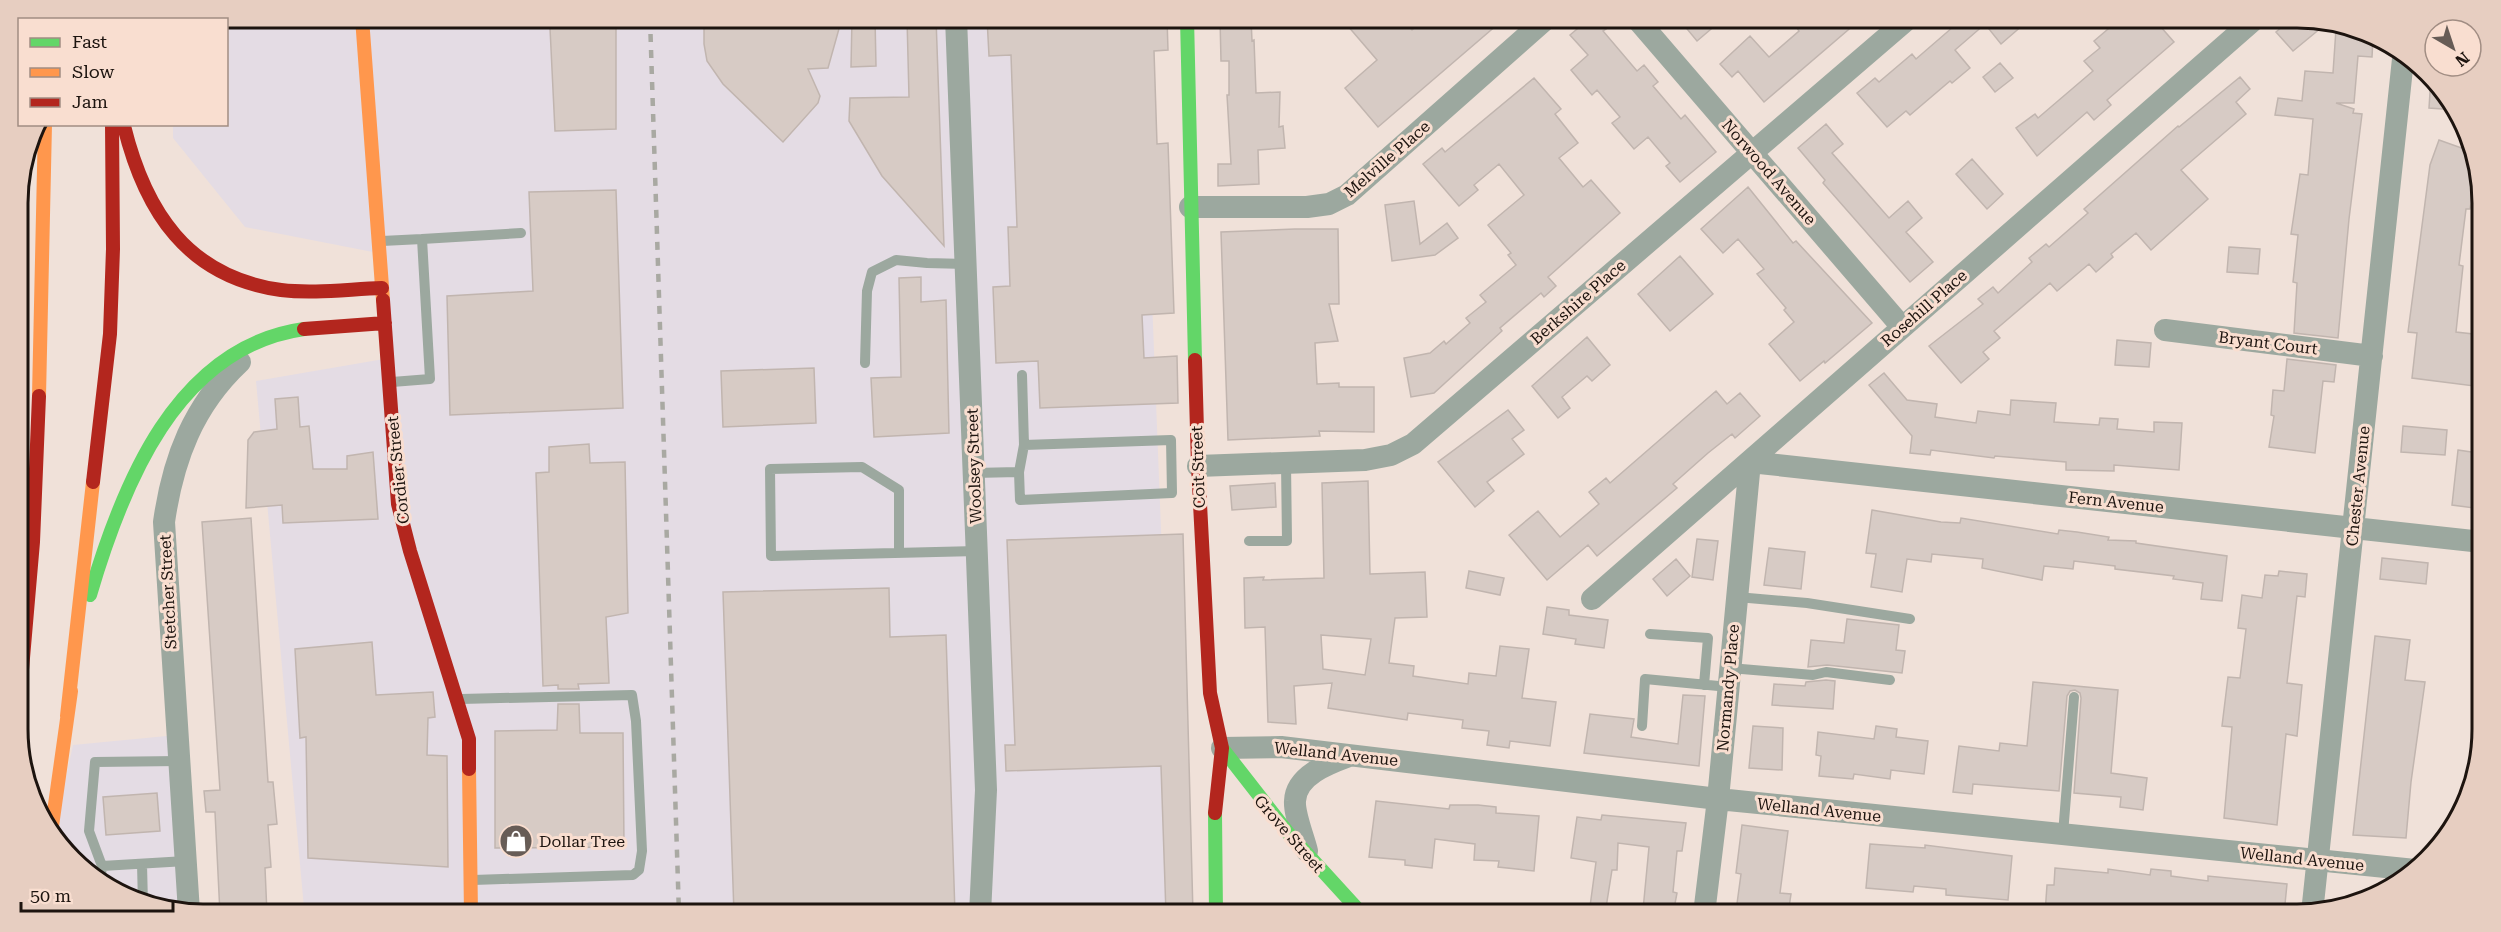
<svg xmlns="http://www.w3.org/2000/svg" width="2501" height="932" font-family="'Roboto Serif',serif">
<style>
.industrial{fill:#e4dce4}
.building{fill:#d7cbc5;stroke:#c1b5af;stroke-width:1.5;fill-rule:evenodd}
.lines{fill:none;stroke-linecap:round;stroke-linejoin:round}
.lane{stroke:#9ca89f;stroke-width:10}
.street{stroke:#9ca89f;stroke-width:22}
.fast{stroke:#63d668;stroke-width:14}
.slow{stroke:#ff974d;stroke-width:14}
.jam{stroke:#b3261e;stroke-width:14}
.rail{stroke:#a9a9a2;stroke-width:4.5;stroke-dasharray:8 8;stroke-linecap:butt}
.labels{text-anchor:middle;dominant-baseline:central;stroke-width:6;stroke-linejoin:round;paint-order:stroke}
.street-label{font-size:16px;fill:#1d140f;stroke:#f9ded0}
.poi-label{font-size:16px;fill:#1d140f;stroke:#f9ded0;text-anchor:start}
.rim{fill:none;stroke:#1d140f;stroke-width:3}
</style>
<rect width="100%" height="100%" fill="#f0e1d9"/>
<path class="industrial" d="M204,18H1141L1167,683L1166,914H473V903L304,908L256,381L384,359L378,253L245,227L173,138V125L226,124V20L196,19Z
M177,735L185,911L144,904L64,851L54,831L73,745Z"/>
<path class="building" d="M704,18H842L828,68L808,69L820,96L818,103L783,142L723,84L707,61L704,44Z
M852,18H875L876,66L851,67Z
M907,18H936L944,246L882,176L849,121L850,98L909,97Z
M987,18H1167L1168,50L1154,51L1157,144L1168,143L1174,313L1142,315L1144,358L1177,356L1178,403L1040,408L1038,361L996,363L993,287L1010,286L1008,227H1017L1011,55L989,56Z
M1220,18H1251L1252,41L1254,40L1256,93L1280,92L1279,127L1283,126L1285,148L1258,150L1259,184L1218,186V164H1231L1227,95H1229V61H1221Z
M1341,18H1402L1412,30L1426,18H1505L1378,127L1345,88L1377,60Z
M1590,18H1596L1606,29L1603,31L1637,71L1644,65L1658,82L1653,86L1681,119L1685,115L1716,152L1680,182L1666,166L1670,163L1648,137L1634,149L1612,123L1620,117L1597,90L1592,95L1571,70L1588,55L1570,35Z
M1678,18H1724L1697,41Z
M1805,18H1862L1764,102L1738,71L1732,77L1720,64L1750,36L1769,57L1799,31L1795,25Z
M1946,18H2031L2001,44L1985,24L1955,50L1970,68L1952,83L1950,81L1910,115L1906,111L1887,127L1857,93L1875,78L1879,82L1912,54L1916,59L1953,27Z
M2121,18H2153L2174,42L2107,100L2111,105L2094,120L2087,112L2037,156L2016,128L2035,114L2038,118L2093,71L2084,61L2100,48L2094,41Z
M2292,18H2298L2327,23L2293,51L2276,32Z
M616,25V129L555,131L550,28Z
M2336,29L2361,31L2373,38L2372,57L2358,56L2354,103H2336L2354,109L2353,113L2362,114L2349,219L2338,338L2294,333L2297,283L2293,282L2298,235L2291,234L2300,174L2308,175L2313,119L2275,115L2278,98L2302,101L2305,71L2333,73Z
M2000,63L2013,78L1995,92L1983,77Z
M2240,77L2250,89L2236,102L2246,114L2181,170L2208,199L2151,250L2136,233L2111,254L2113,257L2096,272L2089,264L2057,291L2050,283L1994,331L2000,338L1983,352L1989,359L1961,383L1929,346L1983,304L1978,299L1993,287L1998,293L2032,262L2029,258L2046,244L2049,247L2088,213L2084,209L2178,126L2179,127Z
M2431,77L2437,81L2456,110L2429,108Z
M1534,78L1561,109L1555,114L1578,143L1559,158L1583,187L1591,180L1620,213L1548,277L1556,286L1544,297L1541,293L1500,328L1502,331L1434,393L1411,397L1404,358L1430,353L1444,341L1446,344L1470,323L1466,318L1486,302L1480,295L1516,265L1508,255L1511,253L1488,225L1524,195L1499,164L1474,185L1478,190L1459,206L1423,164L1442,148L1445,152Z
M1826,124L1843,144L1832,153L1889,218L1908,201L1922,218L1906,232L1933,262L1910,282L1823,183L1825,180L1798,148Z
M2439,140L2473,152L2477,164L2470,209H2466L2459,265L2463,266L2456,332L2482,335V387L2412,378L2417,333L2408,332L2430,165Z
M1972,159L2003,194L1987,209L1956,174Z
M1748,187L1793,243L1796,241L1872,323L1825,363L1824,361L1800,381L1769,344L1794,322L1784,310L1786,308L1757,274L1764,269L1738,239L1723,253L1701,229Z
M616,190L623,408L450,415L447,296L533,291L529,192Z
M1414,201L1420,244L1447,223L1458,238L1435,255L1392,261L1385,205Z
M1295,229H1338L1339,304H1329L1338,341L1315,343L1317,384L1339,383V387H1374V432L1319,431L1320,436L1228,440L1221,232Z
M2229,247L2260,249L2258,274L2227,272Z
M1680,256L1713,294L1670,331L1638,294Z
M921,277V302L946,300L949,433L874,437L871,378L901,377L899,278Z
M1587,337L1610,365L1592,381L1587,376L1562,397L1570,408L1558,418L1532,386Z
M2117,340L2151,343L2149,367L2115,365Z
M2287,359L2336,365L2334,382L2323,381L2315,453L2269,447L2274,416L2271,415L2273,390L2284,391Z
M814,368L816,423L723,427L721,371Z
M1884,373L1907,400L1937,404L1935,417L1976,423L1978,411L2010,415L2011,400L2056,403L2054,422L2099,425L2100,418L2118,419L2117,429L2154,432V422L2182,423L2179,470L2114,465V471L2066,470V462L1995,456L1994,458L1931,450L1930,455L1910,453L1912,436L1869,385Z
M1716,391L1727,404L1740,393L1760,416L1735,438L1732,434L1708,453L1673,484L1677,488L1597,556L1588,545L1547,580L1509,535L1538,511L1560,537L1599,504L1589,492L1606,478L1610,483Z
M298,397L300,427L309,426L313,469H347V456L373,452L378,519L283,523L282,505L246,508L248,440L254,432L277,429L275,399Z
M1508,410L1524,430L1512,439L1524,454L1487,482L1494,491L1475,507L1438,462Z
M2403,426L2447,430L2445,455L2401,452Z
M589,444L590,463L625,462L628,613L606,617L609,683L578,684L579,689H558V685L543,686L536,473L549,472V447Z
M2458,450L2478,453L2474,508L2452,505Z
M1368,481L1370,574L1425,572L1427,617L1395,618L1389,663L1414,666L1413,676L1468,684L1469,673L1496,676L1500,646L1529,649L1522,698L1556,702L1550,746L1510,741L1509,748L1487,745L1489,731L1462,728L1463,720L1408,713L1407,720L1328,708L1332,683L1294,686L1296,724L1268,722L1265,627L1245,628L1244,578L1264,577L1263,580L1324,578L1322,483ZM1321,635L1371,639L1365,675L1323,669Z
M1275,483L1276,507L1232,510L1230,486Z
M1872,510L1941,522L1960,523L1961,518L2058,534L2059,530L2077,532L2109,537L2108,540L2136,541V543L2227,556L2222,601L2201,599L2203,583L2173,579L2174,576L2115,569V566L2074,561L2073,569L2044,566L2042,580L1982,568L1983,559L1932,554L1931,562L1907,559L1902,592L1871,587L1876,554L1866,553Z
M251,518L268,782H273L277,824L268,825L271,867L265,868L267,914H220L215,812H206L204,791L220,790L202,522Z
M1183,534L1193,914H1166L1161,766L1006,771L1005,745H1015L1007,540Z
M1697,539L1718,541L1713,580L1692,577Z
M1769,548L1805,552L1801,589L1764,585Z
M2382,558L2428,563L2426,584L2380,579Z
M1676,559L1690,576L1667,596L1653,579Z
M1469,571L1504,578L1500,595L1466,588Z
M2279,571L2307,574L2305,597L2297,596L2287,683L2302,685L2297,736L2286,734L2277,825L2224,818L2232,727L2222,726L2228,677L2240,678L2246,629L2238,628L2242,595L2262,598L2265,575L2278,576Z
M889,588L890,637L946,635L955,914H734L723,592Z
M1547,607L1569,610V615L1608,620L1604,648L1575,644L1576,639L1543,634Z
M1847,619L1899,625L1896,650L1905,651L1902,673L1827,665L1808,667L1811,640L1844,643Z
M2375,636L2410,640L2405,680L2425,682L2411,782L2406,838L2353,835Z
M372,642L376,695L433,692L435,717L428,718L427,755L447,756L448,867L308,858L306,737L300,738L295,649Z
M1826,680L1835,681L1833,709L1772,705L1774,684L1805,686L1806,682Z
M2033,682L2118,690L2111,773L2147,778L2143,810L2120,807L2121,797L2074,793L2081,698L2080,693L2075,690L2070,691L2067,696L2059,791L1973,784L1972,794L1953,792L1959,746L1999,751L2000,743L2027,746Z
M1683,695L1705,696L1699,766L1584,753L1590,714L1634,719L1631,737L1678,744Z
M558,704H579L580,733H623L624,847L495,848V731L557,730Z
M1753,726L1783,728L1782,770L1749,768Z
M1876,726L1897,729L1896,737L1928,741L1924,774L1891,770L1890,779L1854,774L1853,779L1819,776L1821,756L1816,755L1818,732L1874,739Z
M157,793L160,831L106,835L103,797Z
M1376,801L1449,809L1450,805H1478L1496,807V813L1539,816L1534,871L1498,867L1499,861L1474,860L1475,844L1435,839L1432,868L1405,865V860L1369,857Z
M1602,815L1686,823L1682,851H1677L1673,892L1677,893L1673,914L1643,910L1649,847L1618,843L1617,870H1612L1605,914H1589L1596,862L1571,858L1577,817L1601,820Z
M1742,825L1788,831L1780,893L1791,894L1788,914L1736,911L1741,874L1736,873Z
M1870,844L1925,848V845L2012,856L2008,900L1946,895V889L1914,886L1913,892L1866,888Z
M2055,868L2108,873V869L2150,875L2151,869L2171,871V876L2208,881V876L2287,884L2284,914H2045L2047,885H2054Z"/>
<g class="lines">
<path class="lane" d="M422,239L521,233
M382,241L422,239L430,379L392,382
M865,363L867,291L872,272L896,260L927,263L966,264
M1022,375L1024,445
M1171,440L1172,493L1020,500L1019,472L1024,445Z
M974,473L1019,472
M1249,541H1287L1286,463
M899,553V490L862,467L770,469L771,556L977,551
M1737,597L1807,603L1910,619
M1650,634L1708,638L1704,685
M1730,668L1813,675L1826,672L1890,680
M461,699L632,695L636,721L642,851L639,870L633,875L473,880
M1642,726L1645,679L1729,687
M2063,834L2074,697
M142,864L143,904
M102,866L186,861
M101,875L102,866L89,831L95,762L179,761"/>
<path class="street" d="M956,18L986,790L980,914
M1636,18L1902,327
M1190,207H1307L1329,204L1347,195L1547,18
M2165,330L2372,356
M1198,466L1365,460L1391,455L1413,444L1909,18
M1592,599L2256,18
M1222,748L1281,747L1718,799L2415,870
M1307,851C1304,838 1294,814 1295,801C1296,775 1330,763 1349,756
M189,912L164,522C173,459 193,406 240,362
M2312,913L2403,59
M1704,914L1718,799L1750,462L2482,542"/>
<path class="fast" d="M1187,18L1195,360
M90,595C122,486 176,347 304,329
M1222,748L1289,834L1362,914
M1215,813L1216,914"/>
<path class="slow" d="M362,18L383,300
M39,396L45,124
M67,716L93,482
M469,769L471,914
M52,826L71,691"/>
<path class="jam" d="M124,126C145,211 187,277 281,290C314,294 349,289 382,288
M383,300L398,504L410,551L469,739V769
M304,329L385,323
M1195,360L1198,466L1210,693L1222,748L1215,813
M93,482L110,334L113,249L112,124
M21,681L33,542L39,396"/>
<path class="rail" d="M650,18L679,914"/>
</g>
<defs>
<symbol id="shop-disc" viewBox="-11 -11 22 22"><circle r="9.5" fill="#675c56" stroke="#f9ded0"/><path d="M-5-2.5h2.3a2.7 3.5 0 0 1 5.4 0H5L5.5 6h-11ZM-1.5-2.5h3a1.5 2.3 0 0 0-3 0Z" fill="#fff"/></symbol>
</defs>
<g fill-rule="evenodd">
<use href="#shop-disc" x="497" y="822" width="38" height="38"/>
</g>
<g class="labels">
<g class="street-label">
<text transform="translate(1387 159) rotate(-41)">Melville Place</text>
<text transform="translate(1769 172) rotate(49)">Norwood Avenue</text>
<text transform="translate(1578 302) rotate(-41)">Berkshire Place</text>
<text transform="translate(1924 308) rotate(-41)">Rosehill Place</text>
<text transform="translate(2268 343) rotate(7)">Bryant Court</text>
<text transform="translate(974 466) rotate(-92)">Woolsey Street</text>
<text transform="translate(1198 467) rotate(-92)">Coit Street</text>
<text transform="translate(398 470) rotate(-96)">Cordier Street</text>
<text transform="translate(2358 486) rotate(-84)">Chester Avenue</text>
<text transform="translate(2116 502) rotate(6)">Fern Avenue</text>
<text transform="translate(168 592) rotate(-93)">Stetcher Street</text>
<text transform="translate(1728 688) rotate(-85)">Normandy Place</text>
<text transform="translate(1336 754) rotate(6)">Welland Avenue</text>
<text transform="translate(1819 810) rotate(6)">Welland Avenue</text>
<text transform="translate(1289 834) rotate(49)">Grove Street</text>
<text transform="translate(2302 859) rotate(6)">Welland Avenue</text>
</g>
<g class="poi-label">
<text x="539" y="841">Dollar Tree</text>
</g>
</g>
<path d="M0 0H2501V932H0ZM203 28H2297A175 175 0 0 1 2472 203V729A175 175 0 0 1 2297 904H203A175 175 0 0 1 28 729V203A175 175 0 0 1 203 28Z" fill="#e7cec1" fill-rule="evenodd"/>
<path class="rim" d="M203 28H2297A175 175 0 0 1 2472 203V729A175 175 0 0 1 2297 904H203A175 175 0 0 1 28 729V203A175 175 0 0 1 203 28Z"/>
<rect x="18" y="18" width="210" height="108" fill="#f9ded0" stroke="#a18d83" stroke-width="1.5"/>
<rect x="30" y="38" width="30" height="9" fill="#63d668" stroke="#a18d83" stroke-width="1.5"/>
<text x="72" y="48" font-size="18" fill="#1d140f">Fast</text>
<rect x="30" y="68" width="30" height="9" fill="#ff974d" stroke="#a18d83" stroke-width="1.5"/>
<text x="72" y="78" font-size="18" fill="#1d140f">Slow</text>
<rect x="30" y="98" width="30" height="9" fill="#b3261e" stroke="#a18d83" stroke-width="1.5"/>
<text x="72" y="108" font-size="18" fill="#1d140f">Jam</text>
<g transform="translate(2453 48) rotate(141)"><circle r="28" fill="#f9ded0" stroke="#a18d83" stroke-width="1.5"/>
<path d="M0-4.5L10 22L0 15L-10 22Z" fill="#675c56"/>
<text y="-9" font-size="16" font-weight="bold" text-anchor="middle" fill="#1d140f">N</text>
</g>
<path d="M21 902v9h152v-9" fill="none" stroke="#1d140f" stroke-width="3"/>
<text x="30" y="902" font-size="18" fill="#1d140f" stroke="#f9ded0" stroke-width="4.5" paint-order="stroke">50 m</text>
</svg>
